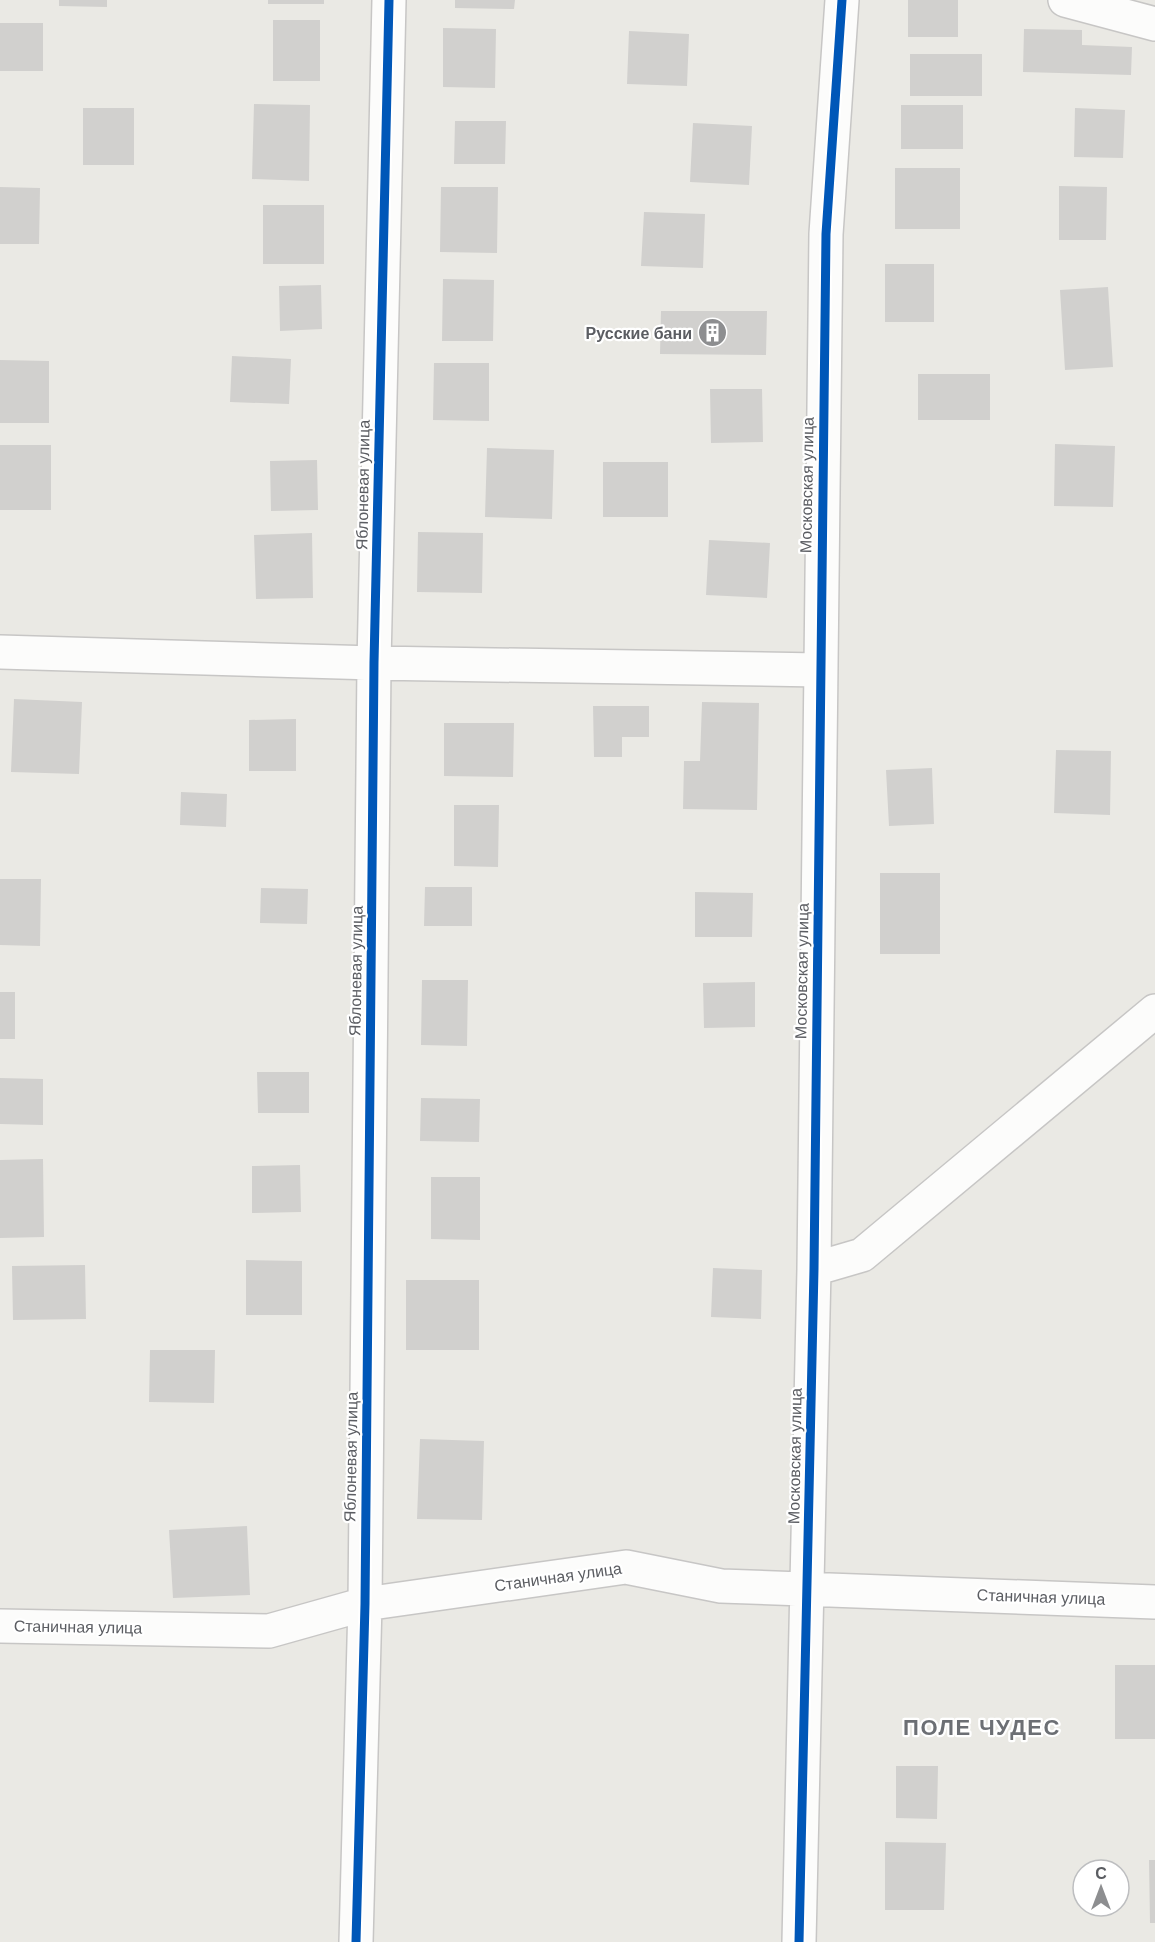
<svg xmlns="http://www.w3.org/2000/svg" width="1155" height="1942" font-family="Helvetica,sans-serif">
<style>
.building{fill:#d1d0ce}
.lines{fill:none;stroke-linecap:round;stroke-linejoin:round}
.minor-casing{stroke:#c7c6c5;stroke-width:36}
.minor{stroke:#fcfcfb;stroke-width:33}
.cycleway-casing{stroke:#fff;stroke-width:13}
.cycleway{stroke:#0057b8;stroke-width:9}
.labels{text-anchor:middle;dominant-baseline:central;stroke-width:4.5;stroke-linejoin:round;paint-order:stroke}
.poi-label{font-size:16px;font-weight:bold;fill:#5b5d62;stroke:#fff;text-anchor:end}
.street-label{font-size:16px;fill:#5b5d62;stroke:#fff}
.district-label{font-size:22px;font-weight:bold;letter-spacing:1.5px;fill:#6c6f74;stroke:#fff}
</style>
<rect width="100%" height="100%" fill="#eae9e4"/>
<path class="building" d="M59,0H107V7L59,6Z
M268,0H324V4H268Z
M455,0H515L514,9L455,8Z
M908,0H958V37H908Z
M273,20H320V81H273Z
M0,23H43V71H0Z
M443,28L496,29L495,88L443,87Z
M1024,29L1082,30V45L1132,47L1131,75L1023,72Z
M629,31L689,34L687,86L627,84Z
M910,54H982V96H910Z
M254,104L310,105L309,181L252,179Z
M901,105H963V149H901Z
M83,108H134V165H83Z
M1075,108L1125,110L1123,158L1074,157Z
M455,121H506L505,164H454Z
M693,123L752,126L749,185L690,182Z
M895,168H960V229H895Z
M1059,186L1107,187L1106,240H1059Z
M0,187L40,188L39,244H0Z
M441,187H498L497,253L440,252Z
M263,205H324V264H263Z
M644,212L705,214L703,268L641,266Z
M885,264H934V322H885Z
M443,279L494,280L493,341H442Z
M321,285L322,329L280,331L279,286Z
M1108,287L1113,367L1065,370L1060,290Z
M661,311H767L766,355L660,354Z
M232,356L291,359L289,404L230,402Z
M0,360L49,361V423H0Z
M434,363H489V421L433,420Z
M918,374H990V420H918Z
M710,389H762L763,442L711,443Z
M1055,444L1115,446L1113,507L1054,506Z
M0,445H51V510H0Z
M487,448L554,450L552,519L485,517Z
M317,460L318,510L271,511L270,461Z
M603,462H668V517H603Z
M418,532L483,533L482,593L417,592Z
M312,533L313,598L256,599L254,535Z
M709,540L770,543L767,598L706,595Z
M14,699L82,702L79,774L11,772Z
M702,702L759,703L757,810L683,809L684,761H700Z
M593,706H649V737H622V757H594Z
M296,719V771H249V720Z
M444,723H514L513,777L444,776Z
M1056,750L1111,751L1110,815L1054,813Z
M932,768L934,824L889,826L886,770Z
M181,792L227,794L226,827L180,825Z
M454,805H499L498,867L454,866Z
M880,873H940V954H880Z
M0,879H41L40,946L0,945Z
M425,887H472V926H424Z
M261,888L308,889L307,924L260,923Z
M695,892L753,893L752,937H695Z
M422,980H468L467,1046L421,1045Z
M755,982V1027L704,1028L703,983Z
M0,992H15V1039H0Z
M257,1072H309V1113H258Z
M0,1078L43,1079V1125L0,1124Z
M421,1098L480,1099L479,1142L420,1141Z
M43,1159L44,1237L0,1238V1160Z
M300,1165L301,1212L252,1213V1166Z
M431,1177H480V1240L431,1239Z
M246,1260L302,1261V1315H246Z
M85,1265L86,1319L13,1320L12,1266Z
M713,1268L762,1270L761,1319L711,1317Z
M406,1280H479V1350H406Z
M150,1350H215L214,1403L149,1402Z
M420,1439L484,1441L482,1520L417,1519Z
M247,1526L250,1595L173,1598L169,1530Z
M1115,1665H1155V1739H1115Z
M896,1766H938L937,1819L896,1818Z
M885,1842L946,1843L944,1910H885Z
M1149,1860H1155V1923H1150Z"/>
<g class="lines">
<defs>
<path id="minor" d="M1065,0L1155,24
M0,652L374,663L820,670
M814,1269L862,1255L1155,1011
M0,1626L269,1631L365,1604L626,1567L721,1586L1155,1602
M356,1942L365,1604L374,663L389,0
M799,1942L814,1269L826,234L842,0"/>
</defs>
<use href="#minor" class="minor-casing"/>
<use href="#minor" class="minor"/>
<defs>
<path id="cycleway" d="M356,1942L365,1604L374,663L389,0
M799,1942L814,1269L826,234L842,0"/>
</defs>
<use href="#cycleway" class="cycleway-casing"/>
<use href="#cycleway" class="cycleway"/>
</g>
<defs>
<symbol id="building-disc" viewBox="-11 -11 22 22"><circle r="9.5" fill="#8d8e90" stroke="#fff"/><path d="M-4-6H4V6H1V3H-1V6H-4ZM-2.5-4.3h1.7v1.8h-1.7ZM.8-4.3h1.7v1.8H.8ZM-2.5-1h1.7V.8h-1.7ZM.8-1h1.7V.8H.8Z" fill="#fff"/></symbol>
</defs>
<g fill-rule="evenodd">
<use href="#building-disc" x="696" y="316" width="33" height="33"/>
</g>
<g class="labels">
<g class="poi-label">
<text x="692" y="333">Русские бани</text>
</g>
<g class="street-label">
<text transform="translate(363 485) rotate(-89)">Яблоневая улица</text>
<text transform="translate(807 485) rotate(-89)">Московская улица</text>
<text transform="translate(356 971) rotate(-89)">Яблоневая улица</text>
<text transform="translate(802 971) rotate(-89)">Московская улица</text>
<text transform="translate(795 1456) rotate(-89)">Московская улица</text>
<text transform="translate(351 1457) rotate(-89)">Яблоневая улица</text>
<text transform="translate(558 1577) rotate(-8)">Станичная улица</text>
<text transform="translate(1041 1597) rotate(2)">Станичная улица</text>
<text transform="translate(78 1627) rotate(1)">Станичная улица</text>
</g>
<g class="district-label">
<text x="982" y="1727">ПОЛЕ ЧУДЕС</text>
</g>
</g>
<g transform="translate(1101 1888)"><circle r="28" fill="#ffffff" stroke="#bdbec0" stroke-width="1.5"/>
<path d="M0-4.5L10 22L0 15L-10 22Z" fill="#8d8e90"/>
<text y="-9" font-size="16" font-weight="bold" text-anchor="middle" fill="#5b5d62">С</text>
</g>
</svg>
